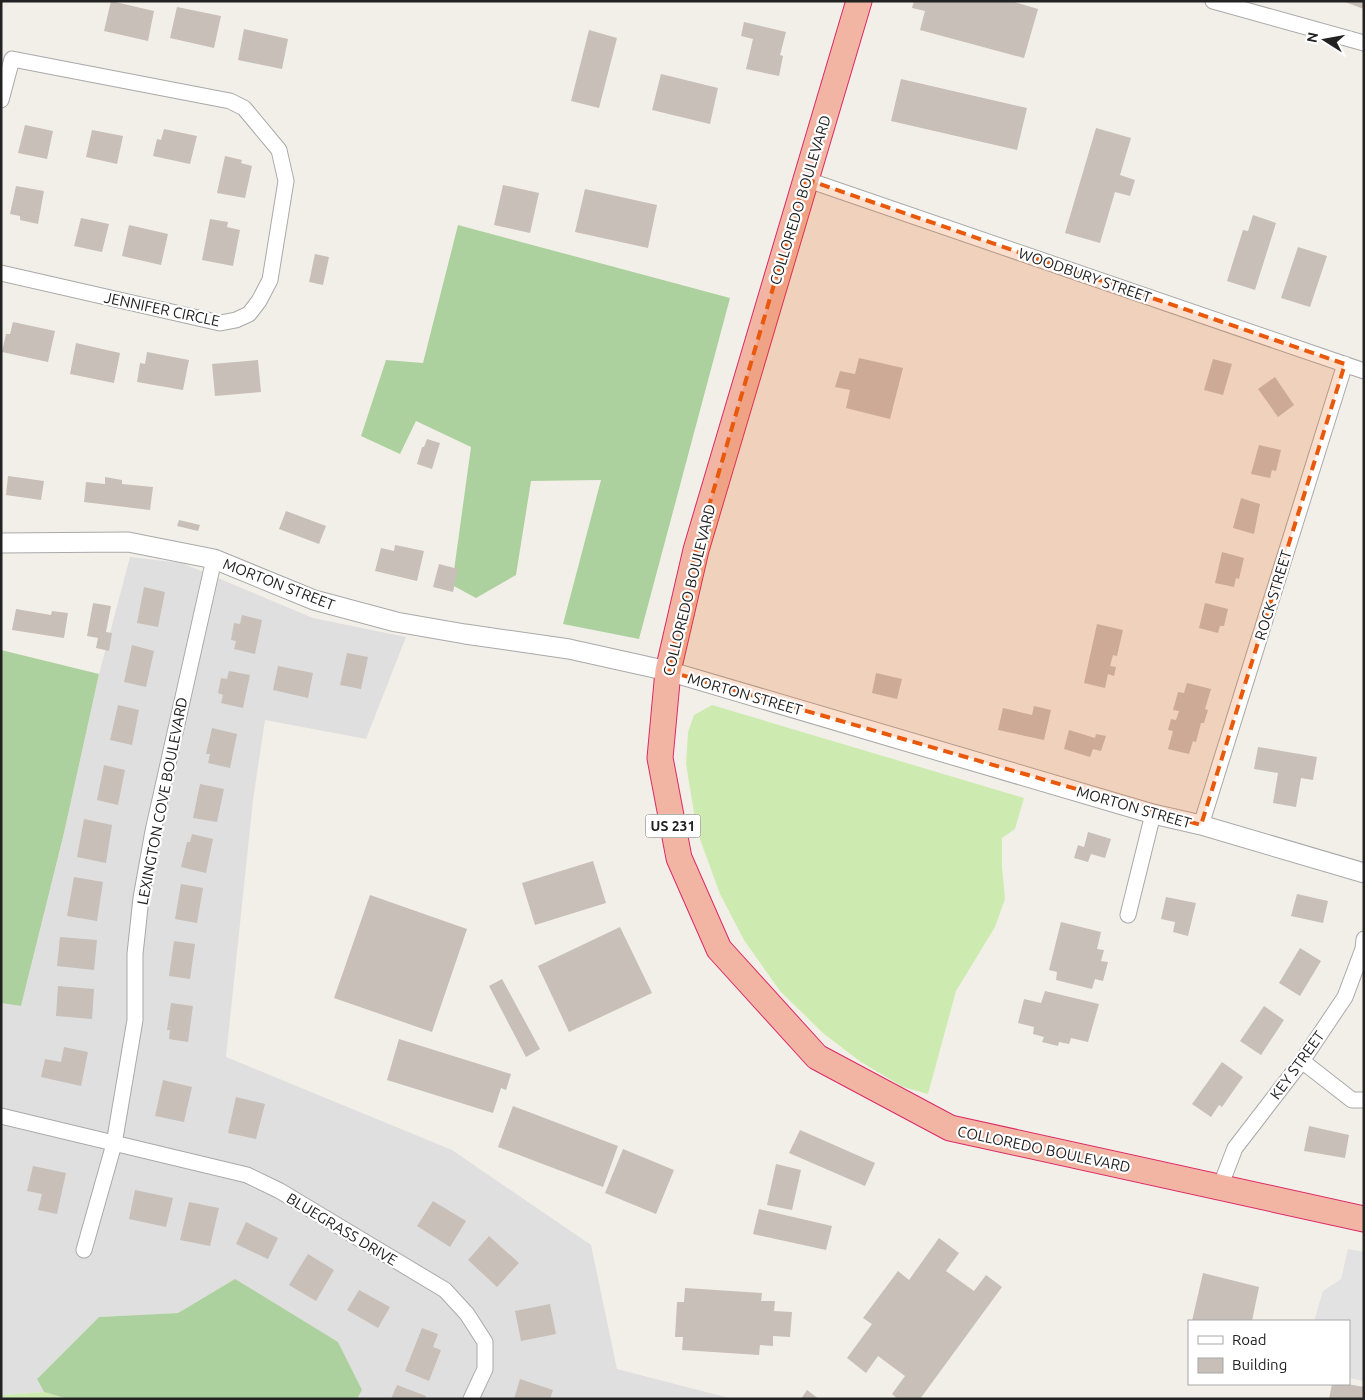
<svg xmlns="http://www.w3.org/2000/svg" width="1365" height="1400" font-family="Ubuntu,sans-serif">
<style>
.residential{fill:#e0dfdf}
.grass{fill:#cdebb0}
.forest{fill:#add19e}
.parking{fill:#e2e2e2}
.building{fill:#c7bfb8}
.lines{fill:none;stroke-linecap:round;stroke-linejoin:round}
.minor-casing{stroke:#a9a9a9;stroke-width:17}
.tertiary-casing{stroke:#a9a9a9;stroke-width:21}
.trunk-casing{stroke:#dc2a67;stroke-width:27}
.minor{stroke:#fff;stroke-width:15}
.tertiary{stroke:#fff;stroke-width:19}
.trunk{stroke:#f2b4a3;stroke-width:25}
.marked{fill:#e8590c;fill-opacity:0.2;stroke:#e8590c;stroke-width:4;stroke-dasharray:10 6;stroke-linejoin:round}
.labels{text-anchor:middle;dominant-baseline:central;stroke-width:4.5;stroke-linejoin:round;paint-order:stroke}
.shield{fill:#fff;stroke:#646464;stroke-width:1}
.shield-label{font-size:14px;font-weight:bold;fill:#222}
.street-label{font-size:15px;fill:#222;stroke:#fff}
</style>
<rect width="100%" height="100%" fill="#f2efe9"/>
<path class="residential" d="M130,557L182,563L313,618L406,637L366,739L265,720L253,800L226,1057L452,1150L591,1245L617,1369L733,1399H357L362,1390L235,1279L178,1313L99,1317L37,1379L44,1392L1,1395V1003L21,1006L64,833L99,674Z"/>
<path class="grass" d="M712,705L1024,798L1015,829L1002,838V866L1005,899L995,927L956,991L928,1094L903,1087L861,1062L824,1034L780,991L744,940L720,894L697,831L686,764L688,732L694,715Z
M44,1392L68,1399H1V1395Z"/>
<path class="forest" d="M458,225L730,298L639,639L563,624L601,480L531,481L516,575L476,598L452,585L471,447L416,421L400,454L361,436L386,360L423,363Z
M1,650L99,674L64,833L21,1006L1,1003Z
M235,1279L338,1342L362,1390L357,1399H68L44,1392L37,1379L99,1317L178,1313Z"/>
<path class="parking" d="M1348,1249L1364,1252V1381L1349,1378V1321H1314L1323,1291L1341,1279Z"/>
<path class="building" d="M111,1L154,11L148,41L104,31Z
M914,1H1011L1038,9L1024,58L920,30L925,11L912,8Z
M1342,1H1364V9Z
M177,7L221,16L214,48L170,38Z
M744,22L786,32L780,55L783,56L779,76L746,69L753,39L741,36Z
M244,29L288,39L282,69L238,60Z
M589,30L617,38L599,108L571,101Z
M661,74L718,88L710,124L652,110Z
M901,79L1027,108L1017,150L891,121Z
M25,125L53,131L47,159L18,153Z
M1096,128L1131,138L1120,175L1135,180L1130,196L1115,192L1100,243L1065,233Z
M164,129L197,136L190,164L153,156L157,139L161,140Z
M92,130L123,136L117,164L86,157Z
M225,156L242,160L241,163L252,166L245,198L217,193Z
M503,185L539,193L530,233L494,225Z
M16,186L44,191L38,224L20,220V216L10,214Z
M585,189L657,205L648,248L575,232Z
M1253,215L1276,223L1255,290L1227,281L1243,230L1248,231Z
M81,218L109,224L102,252L74,246Z
M210,219L228,222L227,227L240,230L233,266L202,260Z
M129,225L168,234L161,265L122,256Z
M1298,247L1327,256L1310,307L1281,298Z
M315,254L329,257L323,285L309,282Z
M13,322L55,331L48,362L2,352L6,334H10Z
M76,343L120,353L114,383L70,374Z
M147,352L189,360L183,390L137,382L140,363L145,364Z
M859,358L903,368L890,419L846,408L850,390L835,387L840,371L855,374Z
M1213,359L1232,364L1223,395L1204,390Z
M258,360L261,392L215,396L212,364Z
M1275,377L1294,405L1278,417L1258,389Z
M427,439L440,443L432,469L417,464L422,447H424Z
M1259,445L1281,450L1276,471L1272,470L1270,478L1251,474Z
M8,476L44,481L41,500L6,495Z
M105,477L122,480V484L153,487L150,510L84,502L86,482L105,484Z
M1241,498L1260,504L1254,534L1233,528Z
M286,511L326,526L319,544L279,529Z
M179,520L200,525L198,531L177,526Z
M395,545L424,551L417,581L375,571L381,548L394,551Z
M1222,552L1244,558L1239,579L1236,578L1234,587L1215,583Z
M439,564L458,569L453,592L433,587Z
M144,587L165,592L158,627L137,623Z
M93,603L111,606L106,632L112,633L109,651L96,648L98,638L87,636Z
M1205,603L1228,609L1224,626H1220L1218,633L1199,628Z
M16,609L51,615L52,611L68,613L64,638L12,630Z
M242,615L262,620L255,654L234,649L236,641L231,640L234,623L240,624Z
M1097,624L1123,630L1117,656L1113,655L1110,666L1116,667L1114,676L1108,674L1105,688L1084,683Z
M132,645L154,651L146,687L124,682Z
M347,653L368,657L361,689L340,685Z
M278,666L313,673L308,698L273,690Z
M229,671L250,675L243,708L221,703L223,695L218,693L221,678L227,679Z
M876,673L902,679L897,699L872,693Z
M1187,683L1211,689L1205,709L1208,710L1204,723H1201L1196,742L1193,741L1189,754L1168,749L1173,731L1168,730L1171,719L1176,720L1179,711L1173,710L1178,692L1184,693Z
M118,705L139,710L132,745L110,740Z
M1034,706L1051,710L1044,740L998,730L1003,708L1032,715Z
M212,728L237,734L230,768L208,763L210,754H206Z
M1069,730L1095,738L1096,734L1106,736L1101,751L1093,749L1090,757L1064,749Z
M1258,747L1317,757L1313,780L1301,778L1296,807L1273,803L1278,773L1254,769Z
M104,765L125,770L118,805L97,800Z
M200,784L224,789L217,822L193,818Z
M84,819L112,825L106,863L77,857Z
M1088,832L1111,839L1105,858L1091,854L1088,862L1074,858L1078,845L1084,847Z
M192,834L213,839L206,873L181,867L187,842H190Z
M593,861L606,903L535,925L522,883Z
M74,877L103,882L97,921L67,916Z
M181,884L203,888L197,923L175,919Z
M1297,894L1328,901L1323,923L1291,916Z
M370,895L467,929L432,1032L334,998Z
M1166,897L1196,903L1188,936L1173,932L1175,922L1161,919Z
M1061,922L1101,932L1097,949L1104,950L1101,961L1108,962L1103,981L1095,979L1092,989L1056,980L1057,972L1049,970Z
M620,927L652,993L569,1032L538,966Z
M60,937L97,940L94,970L57,966Z
M174,941L195,944L190,979L169,976Z
M1300,948L1321,961L1300,996L1279,983Z
M502,979L540,1049L526,1057L489,986Z
M58,986L94,989L92,1019L56,1016Z
M1045,991L1099,1004L1088,1042L1071,1038L1069,1044L1059,1042L1058,1046L1042,1042L1044,1037L1033,1034L1034,1027L1018,1023L1024,999L1041,1003Z
M171,1003L193,1006L188,1042L169,1039L170,1030H167Z
M1264,1006L1284,1020L1261,1055L1240,1041Z
M399,1039L511,1074L506,1090L501,1088L493,1113L387,1080Z
M64,1047L88,1052L81,1086L41,1077L45,1059L61,1062Z
M1222,1062L1243,1077L1222,1107L1219,1105L1211,1117L1192,1104Z
M163,1080L192,1087L184,1122L155,1116Z
M236,1097L265,1104L256,1139L228,1133Z
M513,1106L618,1146L603,1187L498,1147Z
M1309,1126L1349,1135L1345,1158L1304,1151Z
M800,1130L875,1163L865,1186L789,1153Z
M623,1149L674,1170L656,1214L605,1193Z
M776,1164L801,1170L792,1210L767,1205Z
M33,1166L66,1173L57,1214L38,1210L42,1194L27,1191Z
M135,1190L173,1198L166,1227L129,1219Z
M433,1201L466,1221L450,1247L417,1226Z
M189,1202L219,1208L210,1246L180,1240Z
M759,1209L832,1226L826,1250L753,1234Z
M246,1222L278,1238L268,1259L236,1244Z
M489,1236L519,1263L497,1287L468,1260Z
M939,1238L959,1253L946,1271L974,1291L986,1275L1002,1287L920,1399H898L892,1394L905,1376L878,1356L866,1373L847,1358L872,1324L863,1318L898,1271L909,1280Z
M308,1254L334,1270L316,1301L289,1285Z
M1203,1273L1259,1287L1252,1321H1192Z
M685,1288L762,1293L761,1301H775L774,1311L792,1312L790,1337L773,1336V1346L760,1345L759,1355L682,1350L683,1337H675L677,1302H684Z
M359,1290L390,1307L378,1328L347,1310Z
M550,1304L556,1334L521,1341L515,1311Z
M422,1328L438,1334L433,1347L441,1350L429,1381L405,1371Z
M520,1379L553,1390L550,1399H514Z
M1332,1384H1347L1364,1387V1399H1329Z
M397,1385L426,1396L425,1399H391Z
M807,1390L819,1399H801Z"/>
<g class="lines">
<defs>
<path id="minor" d="M1213,1L1364,43
M1,100L12,59L230,101L244,108L279,150L286,181L270,280L259,301L249,314L236,320L220,323L1,273
M805,179L1364,371
M1201,825L1345,364
M1128,915L1153,814
M1302,1061L1352,1100H1364
M1,1116L247,1175L280,1191L445,1290L467,1314L485,1342V1369L471,1399
M1220,1187L1235,1148L1302,1061L1345,997L1363,949L1364,939
M84,1250L114,1144L135,1020V954L141,898L153,831L214,559"/>
<path id="tertiary" d="M1,543L128,542L214,559L314,600L396,622L465,634L569,649L668,671L1153,814L1201,825L1364,873"/>
<path id="trunk" d="M859,1L696,550L668,671L660,758L679,858L719,949L817,1057L950,1128L1364,1219"/>
</defs>
<use href="#minor" class="minor-casing"/>
<use href="#tertiary" class="tertiary-casing"/>
<use href="#trunk" class="trunk-casing"/>
<use href="#minor" class="minor"/>
<use href="#tertiary" class="tertiary"/>
<use href="#trunk" class="trunk"/>
</g>
<path class="marked" d="M805,179L1345,364L1201,825L668,671L696,550Z"/>
<g class="labels">
<rect class="shield" x="645.5" y="814.5" width="55" height="23" rx="4"/>
<g class="shield-label">
<text x="673" y="826">US 231</text>
</g>
<g class="street-label">
<text transform="translate(800 200) rotate(-73)">COLLOREDO BOULEVARD</text>
<text transform="translate(1085 275) rotate(19)">WOODBURY STREET</text>
<text transform="translate(162 309) rotate(12)">JENNIFER CIRCLE</text>
<text transform="translate(279 584) rotate(21)">MORTON STREET</text>
<text transform="translate(689 590) rotate(-76)">COLLOREDO BOULEVARD</text>
<text transform="translate(1273 595) rotate(-73)">ROCK STREET</text>
<text transform="translate(745 694) rotate(16)">MORTON STREET</text>
<text transform="translate(162 801) rotate(-79)">LEXINGTON COVE BOULEVARD</text>
<text transform="translate(1134 807) rotate(16)">MORTON STREET</text>
<text transform="translate(1297 1065) rotate(-54)">KEY STREET</text>
<text transform="translate(1044 1149) rotate(12)">COLLOREDO BOULEVARD</text>
<text transform="translate(342 1229) rotate(31)">BLUEGRASS DRIVE</text>
</g>
</g>
<rect width="1365" height="1400" fill="none" stroke="#222222" stroke-width="5"/>
<rect x="1188" y="1320" width="162" height="65" fill="#ffffff" stroke="#a7a7a7"/>
<rect x="1198" y="1336" width="25" height="8" fill="#ffffff" stroke="#a7a7a7"/>
<text x="1232" y="1345" font-size="15" fill="#222222">Road</text>
<rect x="1198" y="1358" width="25" height="15" fill="#c7bfb8" stroke="#a7a7a7"/>
<text x="1232" y="1370" font-size="15" fill="#222222">Building</text>
<g transform="translate(1325 40) rotate(281)" stroke="#ffffff" stroke-width="4" paint-order="stroke">
<path d="M0-4L9 19L0 12L-9 19Z" fill="#222222"/>
<text y="-8" font-size="14" font-weight="bold" text-anchor="middle" fill="#222222">N</text>
</g>
</svg>
